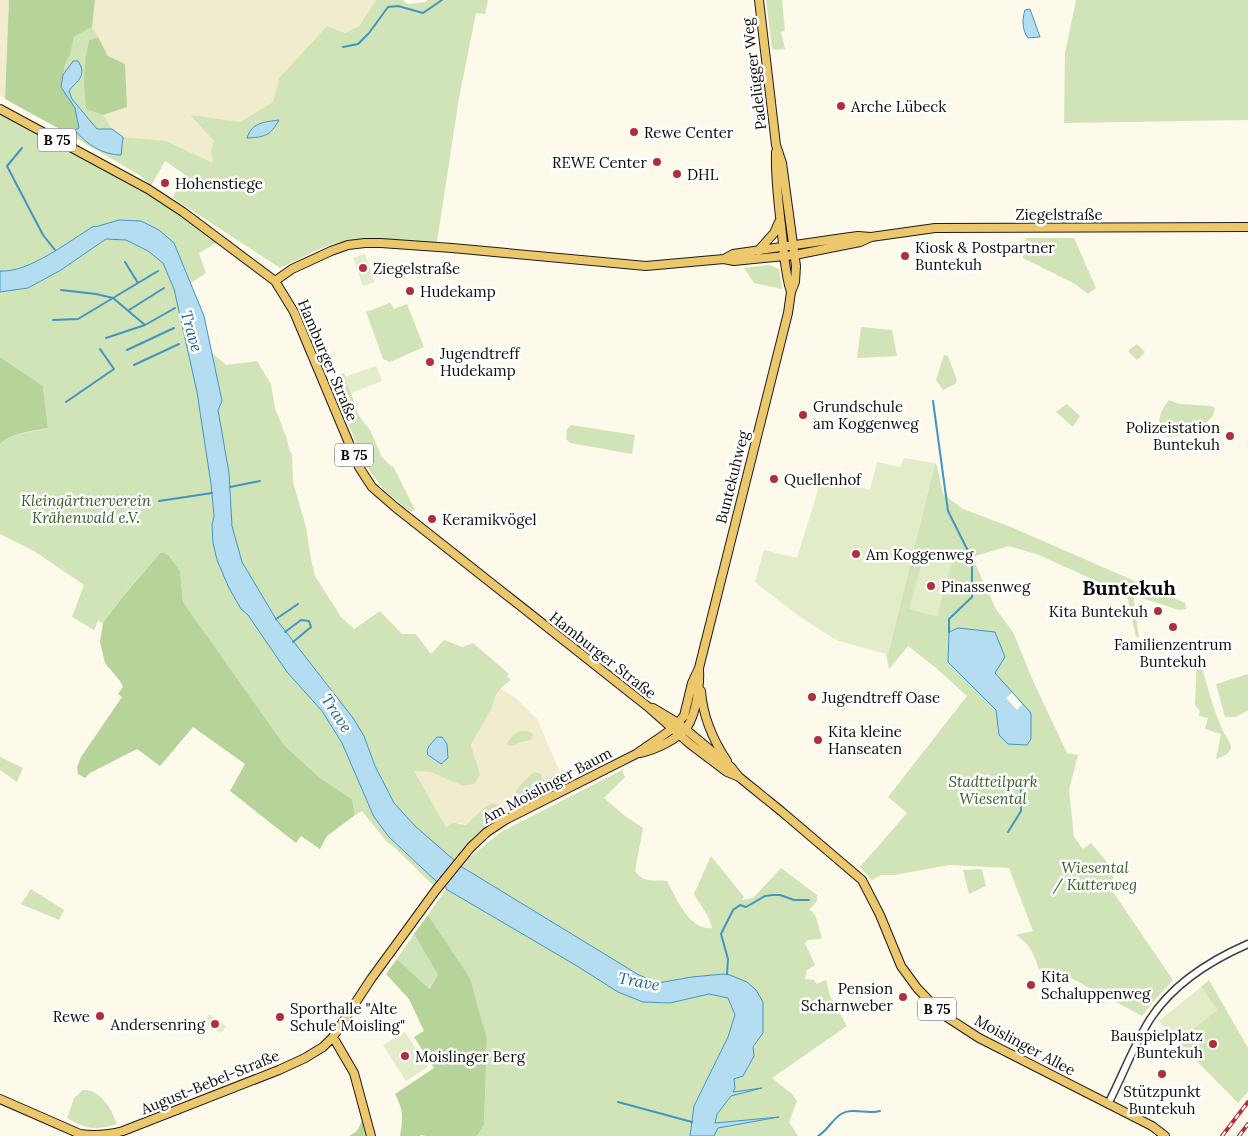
<svg xmlns="http://www.w3.org/2000/svg" width="1248" height="1136" font-family="Lora,serif">
<style>
.farmland{fill:#f1ecce}
.green{fill:#d1e4b8;fill-rule:evenodd}
.forest{fill:#b6d499}
.pitch{fill:#e2ecc9}
.water{fill:#b4ddf1;stroke:#4195c1}
.pier{fill:#fdf9eb}
.lines{fill:none;stroke-linecap:round;stroke-linejoin:round}
.stream{stroke:#4195c1;stroke-width:2}
.minor-casing{stroke:#3e3e3e;stroke-width:9}
.major-casing{stroke:#1c1c1c;stroke-width:10}
.minor{stroke:#fff;stroke-width:6}
.major{stroke:#edc76b;stroke-width:8}
.rail-casing{stroke:#af2f3c;stroke-width:4}
.rail{stroke:#fff;stroke-width:2;stroke-dasharray:5.5;stroke-linecap:butt}
.poi-dot{fill:#af2f3c;stroke:#fff;stroke-width:2}
.labels{text-anchor:middle;dominant-baseline:central;stroke-width:5;stroke-linejoin:round;paint-order:stroke}
.shield{fill:#fff;stroke:#545454;stroke-width:1}
.shield-label{font-size:14px;font-weight:bold;fill:#0b0b0b}
.street-label{font-size:15px;fill:#0b0b0b;stroke:#fff}
.poi-label{font-size:15px;fill:#0b0b0b;stroke:#fff;text-anchor:start}
.park-label{font-size:15px;font-style:italic;fill:#315d22;stroke:#fff}
.water-label{font-size:16px;font-style:italic;fill:#206692;stroke:#fff}
.district-label{font-size:20px;font-weight:bold;fill:#0b0b0b;stroke:#fff}
</style>
<rect width="100%" height="100%" fill="#fdf9eb"/>
<path class="farmland" d="M0,0H9L5,99L0,96Z
M95,0H376L359,26L345,33L327,26L279,78L273,102L240,122L191,116L215,141L211,151L214,164L166,141L123,137L112,129L103,115L126,106L108,56L92,27Z
M500,689L515,697L537,719L560,772L545,780L542,779L540,774L515,794L517,804L506,810L505,807L493,803L466,825L460,823L446,827L413,771H431L463,786L474,758L471,745Z"/>
<path class="green" d="M376,0H403L407,4L426,2L428,0H488L485,14L476,13L459,98L437,242L433,243C392,239 359,233 319,249C306,255 294,262 280,268L173,198L184,174L165,161L151,186L141,176L74,137L79,135C92,146 104,155 121,155L123,137L166,141L213,163L211,151L214,141L190,115L240,122L273,102L279,78L327,26L345,33L359,26Z
M766,0H782L785,31L781,32L785,49L775,50L772,48Z
M1076,0H1248V120L1064,123L1065,53Z
M92,27L98,37L89,40C83,63 83,85 86,109L103,115L112,129H97L72,99L69,91L79,80L73,61L63,75C65,62 71,50 74,37Z
M0,110L164,202L218,242L199,253L206,273L191,283L174,243L159,230L141,221L119,220L95,227L94,226C69,241 29,273 0,271Z
M1026,238H1074L1096,288L1088,294L1075,284L1023,258Z
M106,239L126,240L148,251L163,263L174,289L197,392L212,493L214,516L212,525L217,560L229,588L241,609L248,615L287,672L322,711L342,743L374,817L389,837L437,882L434,886L395,848L387,842L362,811L355,815L352,799L320,778L285,746L183,602L180,571L161,552L124,594L103,623L98,621L94,630L72,617L84,585L34,551L0,534V444C11,433 33,432 48,428L43,386L0,357V292L28,288L61,270Z
M769,265L779,269L782,289L754,283L744,268Z
M390,303L394,309L407,304L424,347L390,362L383,359L366,312Z
M861,327L892,330L897,356L857,358Z
M1137,344L1145,352L1137,360L1128,351Z
M211,352L226,365L257,361L271,384L275,408L287,439L289,450L292,454L293,482L306,527L311,559L315,576L341,617L354,629L380,611L402,634H416L431,654L444,640L462,647L473,643L509,674L507,677L511,680L502,687L496,695L491,709L471,745L480,775L474,784L463,786L431,772L414,771L446,827L453,823L466,825L485,807L493,803L505,807L509,814L477,834L453,861L414,826L394,803L375,766L364,736L353,718L276,619L242,562L232,526L229,473L218,410L222,401ZM442,737L447,744L448,753L435,761L428,755C429,744 432,741 442,737Z
M944,355L948,356L957,380L955,384L943,390L936,380Z
M344,373L359,416L370,430L382,457L391,466H393L415,510L411,512L386,492L365,465L330,378Z
M1169,400L1179,404L1211,406L1215,408L1213,416C1200,429 1187,436 1168,437L1160,429C1158,417 1161,410 1169,400Z
M1067,404L1080,416L1073,427L1056,412Z
M571,425L635,435L632,454L570,443L566,439L567,429Z
M935,463L937,466L943,494L963,509L1011,527L1185,603L1186,609L1179,610L1133,595L1139,638L1136,637L1127,595L1039,555L1009,546L972,557L996,609L1013,632L1034,683L1067,753L1078,755L1069,790L1074,837L1083,849L1091,843L1113,869V892L1173,980L1153,1002L1142,1016L1056,970L1041,974C1034,957 1033,946 1016,935L1033,931L1009,868L949,865L894,875H881L872,880L860,867L907,813L888,797L967,696L936,668L908,646L889,669L886,654H888Z
M1197,656L1199,657C1206,681 1212,706 1222,729C1224,734 1230,741 1231,747C1231,754 1221,757 1216,759L1221,734L1205,729L1208,718L1199,716L1200,711L1195,705Z
M1248,674V711L1235,717H1225L1216,684Z
M520,731H528L533,734L531,740L521,742L511,746L506,744L513,735Z
M0,757L23,768L17,782L0,770Z
M622,770L625,777L604,798L625,816L643,828L635,871C644,884 653,879 667,881C676,897 689,931 712,928C710,916 700,905 694,894L711,856L744,897L742,900L753,898L781,868L817,895V901L809,910L812,911L816,917L822,939L808,940L805,943L815,965L807,970L805,979L814,980L817,984L826,980L830,996L847,1026L772,1078L792,1094L797,1101L789,1122L798,1136H714L717,1114L731,1096L755,1089L733,1093L735,1088L734,1079L763,1033V1002L692,977L658,983L639,975L462,867L469,858L501,832Z
M534,772L541,774L542,779L545,780L560,772L566,785L519,809L517,804L516,790L525,780Z
M982,869L986,886L969,894L963,870Z
M31,889L64,910L59,920L21,904Z
M446,889L577,966L618,992L643,1002L670,1003L709,994L728,998L735,1015L728,1037L694,1106L690,1136H477L484,1125L487,1038L470,978L428,915Z
M414,934L438,975L428,989L397,959Z
M1209,980L1248,1048V1092L1238,1103L1177,1041L1217,1010L1201,987Z
M83,1090C101,1089 112,1110 117,1124C95,1131 86,1129 67,1118L74,1098Z"/>
<path class="forest" d="M9,0H95L92,27L74,37L70,54L65,65L61,87L75,108L79,128L75,130L79,135L74,137L5,99Z
M98,37L108,56L125,64L127,107L103,115L86,109C83,85 83,63 89,40Z
M0,357L43,386L48,428C33,431 11,433 0,444Z
M161,552L168,555L180,571L183,602L285,746L320,778L352,799L355,815L327,836L320,849L301,836L296,843L230,791L245,764L193,727L160,766L137,749L90,773L85,778L78,774L77,767L81,757L122,697L118,694L123,687L120,681L105,663L100,642L103,623L123,596Z
M428,915L470,978L487,1038L484,1125L477,1136H426L421,1135L420,1136H400C403,1118 404,1111 395,1094L434,1068L414,1037L424,1031L409,999L386,974L397,959L429,989L438,975L414,934Z
M362,1121L365,1136H349L357,1131Z"/>
<path class="pitch" d="M365,254L375,282L363,286L353,258Z
M376,366L382,381L351,393L345,377Z
M904,458L935,463L888,654H886L836,640L800,617L755,582L764,550L797,558L822,477L870,490L877,462L900,467Z
M924,555L952,562L937,617L909,609Z
M1201,987L1217,1010L1177,1041L1159,1021Z
M209,1014L226,1026L221,1033L204,1022Z
M405,1032L428,1067L406,1081L383,1045Z"/>
<path class="water" d="M1030,9L1040,37L1028,38C1022,30 1022,19 1025,10Z
M73,61H78C88,76 77,80 69,91L72,99L97,129H112L123,137L121,155C103,155 86,144 75,130L79,128L75,108L61,87L63,75Z
M279,120C270,136 265,137 247,138C252,122 265,122 279,120Z
M119,220L141,221L159,230L174,243L204,316L222,401L218,410L229,473L232,526L242,562L276,619L353,718L364,736L375,766L394,803L415,826L462,867L639,975L658,983L692,977L723,974L730,975L747,982L756,990L763,1002V1033L753,1047L754,1056L743,1076L734,1079L735,1088L733,1092L762,1088L731,1096L717,1114L715,1123L779,1117L718,1128L714,1136H690L694,1106L728,1037L735,1015L728,998L709,994L670,1003L643,1002L618,992L577,966L463,899L446,889V887L438,881L437,882L389,837L374,817L342,743L322,711L287,672L248,615L241,609L229,588L217,560L213,543L212,525L214,516L211,484L197,392L174,289L163,263L148,251L126,240L106,239L61,270L28,288L0,292V271C29,273 69,241 94,226L95,227Z
M958,628L995,632L1005,657L995,673L1031,713V739L1027,745L1008,744L999,735L996,710L948,662L949,632Z
M437,737H442L447,744L448,758L441,764L428,755L427,751L429,746Z"/>
<path class="pier" d="M1012,693L1022,704L1017,710L1006,698Z"/>
<g class="lines">
<path class="stream" d="M343,47L358,44L369,33L388,7L398,6L423,13L442,0
M22,148L7,166L43,235L55,250
M125,262L138,283
M61,290L96,294L113,298L145,325L175,308
M129,310L164,288
M53,320L78,319L158,271
M106,338L145,325
M127,350L174,328
M134,365L179,344
M933,401L948,511L972,559V597L949,619V632
M66,402L114,369L100,349
M230,487L260,481
M159,501L212,493
M276,619L298,604
M285,632L301,620L309,621L311,627L293,642
M1008,832L1021,811V786
M727,974L728,959L721,934L733,910L740,905L746,907L765,896L773,895H780L794,900H809
M618,1102L692,1122
M818,1136C827,1131 832,1120 841,1114C853,1107 867,1115 880,1111"/>
<defs>
<path id="minor" d="M1108,1104C1122,1077 1133,1047 1149,1021C1172,984 1209,961 1248,944"/>
<path id="major" d="M0,109L148,189L183,212L275,281L294,312L359,467L372,487L395,507L647,706L690,744L727,772L739,777
M776,152C775,179 779,207 782,234C784,254 785,274 791,292
M758,251L774,233L779,222
M724,259L734,261L795,255L860,242L871,237L935,228L1248,227
M275,281L292,269L331,251L348,245L365,243H381L452,248L646,266L724,259L733,254L843,238L858,236L871,237
M701,691C703,718 713,740 727,761
M653,708L678,723L731,767L739,777L781,811L862,880L880,915L901,966L917,988L942,1014L979,1038L1152,1126L1165,1136
M640,753C655,750 678,739 687,727C696,715 700,685 699,670
M333,1037L354,1073L371,1136
M0,1099L80,1134C95,1136 108,1135 123,1131L279,1070L305,1058L323,1047L333,1037L371,979L436,890L471,847L487,832L505,820L636,754L672,729L684,716L692,683L699,668L788,313L791,292L795,282L796,266L782,163L776,145L759,0"/>
</defs>
<use href="#minor" class="minor-casing"/>
<use href="#major" class="major-casing"/>
<use href="#minor" class="minor"/>
<use href="#major" class="major"/>
<defs>
<path id="rail" d="M1222,1136L1248,1102
M1239,1136L1248,1124"/>
</defs>
<use href="#rail" class="rail-casing"/>
<use href="#rail" class="rail"/>
</g>
<g class="poi-dot">
<circle cx="841" cy="106" r="5"/>
<circle cx="634" cy="132" r="5"/>
<circle cx="657" cy="162" r="5"/>
<circle cx="677" cy="174" r="5"/>
<circle cx="165" cy="183" r="5"/>
<circle cx="905" cy="256" r="5"/>
<circle cx="363" cy="268" r="5"/>
<circle cx="410" cy="291" r="5"/>
<circle cx="430" cy="362" r="5"/>
<circle cx="803" cy="415" r="5"/>
<circle cx="1230" cy="436" r="5"/>
<circle cx="774" cy="479" r="5"/>
<circle cx="432" cy="519" r="5"/>
<circle cx="856" cy="554" r="5"/>
<circle cx="931" cy="586" r="5"/>
<circle cx="1158" cy="611" r="5"/>
<circle cx="1173" cy="627" r="5"/>
<circle cx="812" cy="697" r="5"/>
<circle cx="818" cy="740" r="5"/>
<circle cx="1031" cy="985" r="5"/>
<circle cx="903" cy="997" r="5"/>
<circle cx="100" cy="1016" r="5"/>
<circle cx="280" cy="1017" r="5"/>
<circle cx="215" cy="1024" r="5"/>
<circle cx="1213" cy="1044" r="5"/>
<circle cx="405" cy="1056" r="5"/>
<circle cx="1162" cy="1074" r="5"/>
</g>
<g class="labels">
<g class="shield">
<rect x="38" y="128.5" width="38" height="23" rx="4"/>
<rect x="335" y="443.5" width="38" height="23" rx="4"/>
<rect x="918" y="997.5" width="38" height="23" rx="4"/>
</g>
<g class="shield-label">
<text x="57" y="140">B 75</text>
<text x="354" y="455">B 75</text>
<text x="937" y="1009">B 75</text>
</g>
<g class="street-label">
<text transform="translate(754 74) rotate(-97)">Padelügger Weg</text>
<text x="1059" y="214">Ziegelstraße</text>
<text transform="translate(328 360) rotate(67)">Hamburger Straße</text>
<text transform="translate(732 477) rotate(-76)">Buntekuhweg</text>
<text transform="translate(603 655) rotate(38)">Hamburger Straße</text>
<text transform="translate(547 785) rotate(-28)">Am Moislinger Baum</text>
<text transform="translate(1025 1045) rotate(28)">Moislinger Allee</text>
<text transform="translate(210 1082) rotate(-22)">August-Bebel-Straße</text>
</g>
<g class="poi-label">
<text x="851" y="106">Arche Lübeck</text>
<text x="644" y="132">Rewe Center</text>
<text x="647" y="162" text-anchor="end">REWE Center</text>
<text x="687" y="174">DHL</text>
<text x="175" y="183">Hohenstiege</text>
<text x="915" y="247">Kiosk &amp; Postpartner<tspan x="915" dy="17">Buntekuh</tspan></text>
<text x="373" y="268">Ziegelstraße</text>
<text x="420" y="291">Hudekamp</text>
<text x="440" y="353">Jugendtreff<tspan x="440" dy="17">Hudekamp</tspan></text>
<text x="813" y="406">Grundschule<tspan x="813" dy="17">am Koggenweg</tspan></text>
<text x="1220" y="427" text-anchor="end">Polizeistation<tspan x="1220" dy="17">Buntekuh</tspan></text>
<text x="784" y="479">Quellenhof</text>
<text x="442" y="519">Keramikvögel</text>
<text x="866" y="554">Am Koggenweg</text>
<text x="941" y="586">Pinassenweg</text>
<text x="1148" y="611" text-anchor="end">Kita Buntekuh</text>
<text x="1173" y="644" text-anchor="middle">Familienzentrum<tspan x="1173" dy="17">Buntekuh</tspan></text>
<text x="822" y="697">Jugendtreff Oase</text>
<text x="828" y="731">Kita kleine<tspan x="828" dy="17">Hanseaten</tspan></text>
<text x="1041" y="976">Kita<tspan x="1041" dy="17">Schaluppenweg</tspan></text>
<text x="893" y="988" text-anchor="end">Pension<tspan x="893" dy="17">Scharnweber</tspan></text>
<text x="290" y="1008">Sporthalle "Alte<tspan x="290" dy="17">Schule Moisling"</tspan></text>
<text x="90" y="1016" text-anchor="end">Rewe</text>
<text x="205" y="1024" text-anchor="end">Andersenring</text>
<text x="1203" y="1035" text-anchor="end">Bauspielplatz<tspan x="1203" dy="17">Buntekuh</tspan></text>
<text x="415" y="1056">Moislinger Berg</text>
<text x="1162" y="1091" text-anchor="middle">Stützpunkt<tspan x="1162" dy="17">Buntekuh</tspan></text>
</g>
<g class="park-label">
<text x="86" y="500">Kleingärtnerverein<tspan x="86" dy="17">Krähenwald e.V.</tspan></text>
<text x="993" y="781">Stadtteilpark<tspan x="993" dy="17">Wiesental</tspan></text>
<text x="1095" y="867">Wiesental<tspan x="1095" dy="17">/ Kutterweg</tspan></text>
</g>
<g class="water-label">
<text transform="translate(192 331) rotate(74)">Trave</text>
<text transform="translate(337 713) rotate(57)">Trave</text>
<text transform="translate(639 981) rotate(11)">Trave</text>
</g>
<g class="district-label">
<text x="1129" y="587">Buntekuh</text>
</g>
</g>
</svg>
